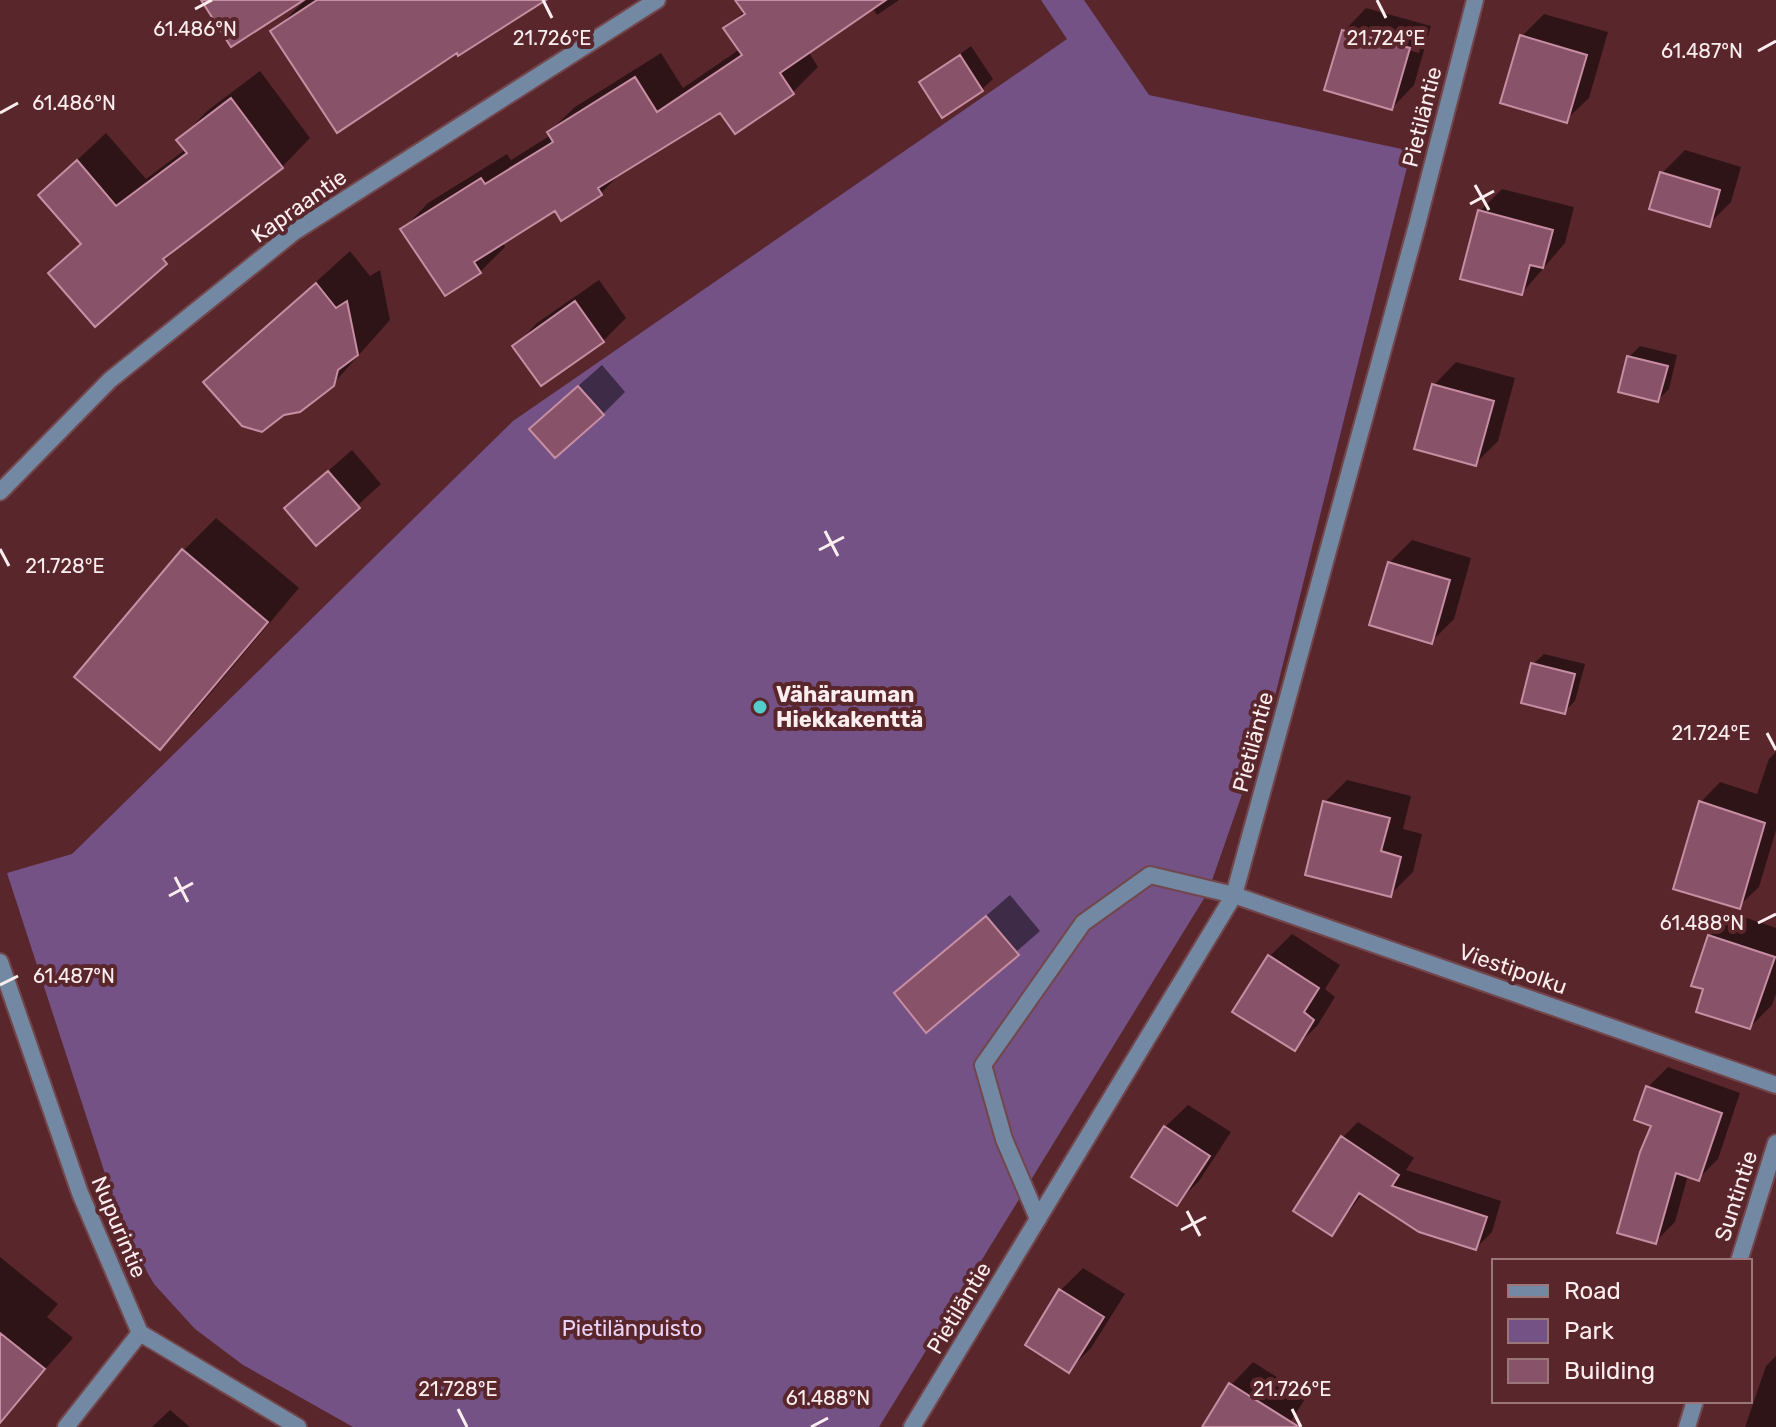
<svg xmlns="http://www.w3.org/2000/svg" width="1776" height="1427" font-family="Rubik,sans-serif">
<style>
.green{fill:#745285}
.shadow{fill:#0007;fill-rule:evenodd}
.building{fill:#885368;stroke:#c78da3;stroke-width:2}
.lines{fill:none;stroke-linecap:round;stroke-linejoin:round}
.service-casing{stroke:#73464b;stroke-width:20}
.minor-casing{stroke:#73464b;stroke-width:20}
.tertiary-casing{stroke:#73464b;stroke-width:20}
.service{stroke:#7288a3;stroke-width:16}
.minor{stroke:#7288a3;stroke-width:16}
.tertiary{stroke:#7288a3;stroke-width:16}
.ticks{fill:none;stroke:#fceeef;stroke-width:3}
.poi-dot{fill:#52cdcc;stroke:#59262c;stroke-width:3}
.labels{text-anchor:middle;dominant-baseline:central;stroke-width:8;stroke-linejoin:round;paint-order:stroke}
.street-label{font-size:22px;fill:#fceeef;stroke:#59262c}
.poi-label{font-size:22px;font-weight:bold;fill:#fceeef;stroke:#59262c;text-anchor:start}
.park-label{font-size:22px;fill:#ebd3f7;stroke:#59262c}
.ticks-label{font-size:20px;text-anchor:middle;fill:#fceeef;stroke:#59262c;stroke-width:8;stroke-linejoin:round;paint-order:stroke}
</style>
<rect width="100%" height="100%" fill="#59262c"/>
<path class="green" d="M1041,0H1084L1149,95L1411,151L1272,708L1208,892L879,1427H353L243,1365L195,1329L154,1284L124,1232L7,873L72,854L513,421L1067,39Z"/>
<path class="shadow" d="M305,0H542L338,130L273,32Z
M747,0H899L877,15L872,7L808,51L818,67L793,92L720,110L625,169L601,193L562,218L555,208L502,242L505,247L480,272L403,229L428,203L507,154L511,160L551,135L549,132L575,107L661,53L683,88L740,49L726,29L745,10Z
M1366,8L1431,26L1414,85L1392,108L1344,31ZM1355,31L1420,49L1419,53L1355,35Z
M1544,14L1608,32L1589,98L1566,120L1522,36Z
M971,46L993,79L982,89L922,82Z
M260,71L310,138L282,167L194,233L95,324L51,273L82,242L40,195L106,133L146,179L186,149L179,140L207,111Z
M1685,150L1741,167L1731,202L1709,224L1662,173Z
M1502,189L1574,207L1565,243L1522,293L1480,211Z
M350,251L370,276L380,270L390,320L333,384L283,413L206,382Z
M599,280L626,318L603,341L541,384L515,346L537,323Z
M1640,346L1677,355L1669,389L1658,400L1629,357Z
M1456,362L1515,378L1498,441L1475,464L1434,385Z
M602,365L625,392L603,414L554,407Z
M352,450L381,484L316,543L286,508Z
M216,518L299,588L193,714L160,747L183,551Z
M1412,540L1471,558L1454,619L1432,641L1389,563Z
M1544,654L1585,664L1575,701L1564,712L1533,664Z
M1776,752V830L1759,887L1739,906L1701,802L1720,782L1757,794L1769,759Z
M1347,780L1411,796L1403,829L1422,834L1413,872L1390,895L1325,802Z
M1010,895L1040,931L927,1030L897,993Z
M1732,913L1776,928V994L1772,1005L1750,1027L1705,988L1710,936Z
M1292,934L1340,965L1325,989L1335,997L1317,1026L1294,1048L1269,957Z
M1668,1067L1740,1093L1718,1159L1699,1178L1688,1175L1675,1222L1656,1241L1654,1125L1648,1087Z
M1188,1105L1231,1132L1199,1181L1176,1204L1165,1127Z
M1358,1122L1414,1158L1406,1170L1501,1201L1492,1232L1476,1248L1363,1193L1332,1234L1342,1138Z
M0,1257L58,1304L47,1317L73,1338L6,1413L0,1408Z
M1083,1268L1125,1294L1091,1348L1069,1370L1027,1344L1061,1290Z
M1776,1356V1427H1745L1766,1366Z
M1253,1362L1307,1396L1287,1427H1224L1231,1385Z
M170,1410L190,1427H152Z"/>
<path class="building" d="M201,0H304L231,47Z
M317,0H546L458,56L457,53L337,133L270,31Z
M735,0H886L780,73L794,94L735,134L720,113L598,188L602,195L561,221L555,211L474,262L481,273L445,296L400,229L481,178L485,184L553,142L547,132L635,77L657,112L742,55L723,28L745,14Z
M1342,30L1410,48L1392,110L1324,90Z
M1520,35L1587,55L1567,123L1500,103Z
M960,55L983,91L942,118L919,82Z
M231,98L283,168L163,259L167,264L95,327L48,273L81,244L38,195L77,160L116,206L187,153L176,140Z
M1660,172L1720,190L1710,227L1649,209Z
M1478,210L1553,230L1543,268L1530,265L1522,295L1460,279Z
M316,283L336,308L347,301L358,355L338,370L334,386L300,412L284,415L262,432L242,426L203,382Z
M575,301L604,342L541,386L512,346Z
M1627,356L1668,366L1658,402L1618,392Z
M1432,384L1494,401L1476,466L1414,449Z
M578,386L604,415L555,458L529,429Z
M328,471L360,508L316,546L284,508Z
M182,549L268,622L160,750L74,677Z
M1388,562L1450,580L1432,644L1369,625Z
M1531,663L1575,674L1565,714L1521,703Z
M1323,801L1390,818L1381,851L1401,857L1391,897L1305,875Z
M1699,801L1765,823L1740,909L1673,889Z
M986,916L1019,955L926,1033L894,993Z
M1708,935L1775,957L1750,1029L1696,1012L1703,989L1691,986Z
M1268,955L1319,988L1304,1012L1314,1020L1295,1051L1232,1012Z
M1646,1086L1722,1113L1699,1181L1676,1173L1656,1244L1617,1233L1640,1152L1651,1126L1634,1120Z
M1164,1126L1210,1156L1177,1206L1131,1177Z
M1341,1136L1399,1175L1392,1186L1487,1217L1476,1250L1419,1232L1359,1193L1332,1236L1293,1211Z
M1059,1289L1104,1317L1069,1373L1025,1345Z
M0,1333L45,1369L0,1423Z
M1229,1383L1299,1427H1202Z"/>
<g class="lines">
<defs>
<path id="service" d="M1038,1219L1004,1139L983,1065L1083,923L1150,875L1234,895"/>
<path id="minor" d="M0,492L110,380L294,232L657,0
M1234,895L1776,1085
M1739,1261L1776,1143
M66,1427L140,1333
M912,1427L1234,895L1417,225L1475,0
M1687,1427L1695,1401"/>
<path id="tertiary" d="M0,962L80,1193L140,1333L298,1427"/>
</defs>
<use href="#service" class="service-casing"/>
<use href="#minor" class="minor-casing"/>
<use href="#tertiary" class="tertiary-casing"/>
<use href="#service" class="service"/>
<use href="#minor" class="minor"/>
<use href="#tertiary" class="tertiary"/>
</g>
<path class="ticks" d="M543,0L552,18M1377,0L1386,18M195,9L212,0M1758,51L1776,41M0,113L18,103M1475,185L1489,210M1470,204L1494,191M825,531L838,556M0,549L9,566M819,550L844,537M1767,733L1776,750M175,877L188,902M169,896L193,883M1758,923L1776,914M0,985L18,976M1187,1211L1200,1236M1181,1230L1206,1217M458,1409L467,1427M1292,1409L1301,1427M811,1427L828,1418"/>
<circle class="poi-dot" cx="760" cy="707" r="8"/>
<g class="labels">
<g class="street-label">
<text transform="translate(1422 117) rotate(-76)">Pietiläntie</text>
<text transform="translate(299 206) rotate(-35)">Kapraantie</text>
<text transform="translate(1253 742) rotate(-75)">Pietiläntie</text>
<text transform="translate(1513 969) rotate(19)">Viestipolku</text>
<text transform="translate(1736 1196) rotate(-72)">Suntintie</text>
<text transform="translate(119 1227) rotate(67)">Nupurintie</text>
<text transform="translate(959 1308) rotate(-59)">Pietiläntie</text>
</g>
<g class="poi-label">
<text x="776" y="694">Vähärauman<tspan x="776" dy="25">Hiekkakenttä</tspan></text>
</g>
<g class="park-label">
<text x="632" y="1328">Pietilänpuisto</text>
</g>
</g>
<g class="ticks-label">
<text x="195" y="36">61.486°N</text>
<text x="552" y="45">21.726°E</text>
<text x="1386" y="45">21.724°E</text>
<text x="1702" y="58">61.487°N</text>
<text x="74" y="110">61.486°N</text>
<text x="65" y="573">21.728°E</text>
<text x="1711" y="740">21.724°E</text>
<text x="1702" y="930">61.488°N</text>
<text x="74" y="983">61.487°N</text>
<text x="458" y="1396">21.728°E</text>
<text x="1292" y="1396">21.726°E</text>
<text x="828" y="1405">61.488°N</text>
</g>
<rect x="1492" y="1259" width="260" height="144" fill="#59262c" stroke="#9a767a" stroke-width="2"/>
<rect x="1508" y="1285" width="40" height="12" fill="#7288a3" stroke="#9a767a" stroke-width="2"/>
<text x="1564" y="1299" font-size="24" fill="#fceeef">Road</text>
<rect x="1508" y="1319" width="40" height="24" fill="#745285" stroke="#9a767a" stroke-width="2"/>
<text x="1564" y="1339" font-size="24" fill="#fceeef">Park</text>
<rect x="1508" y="1359" width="40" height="24" fill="#885368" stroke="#9a767a" stroke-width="2"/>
<text x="1564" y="1379" font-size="24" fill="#fceeef">Building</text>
</svg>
